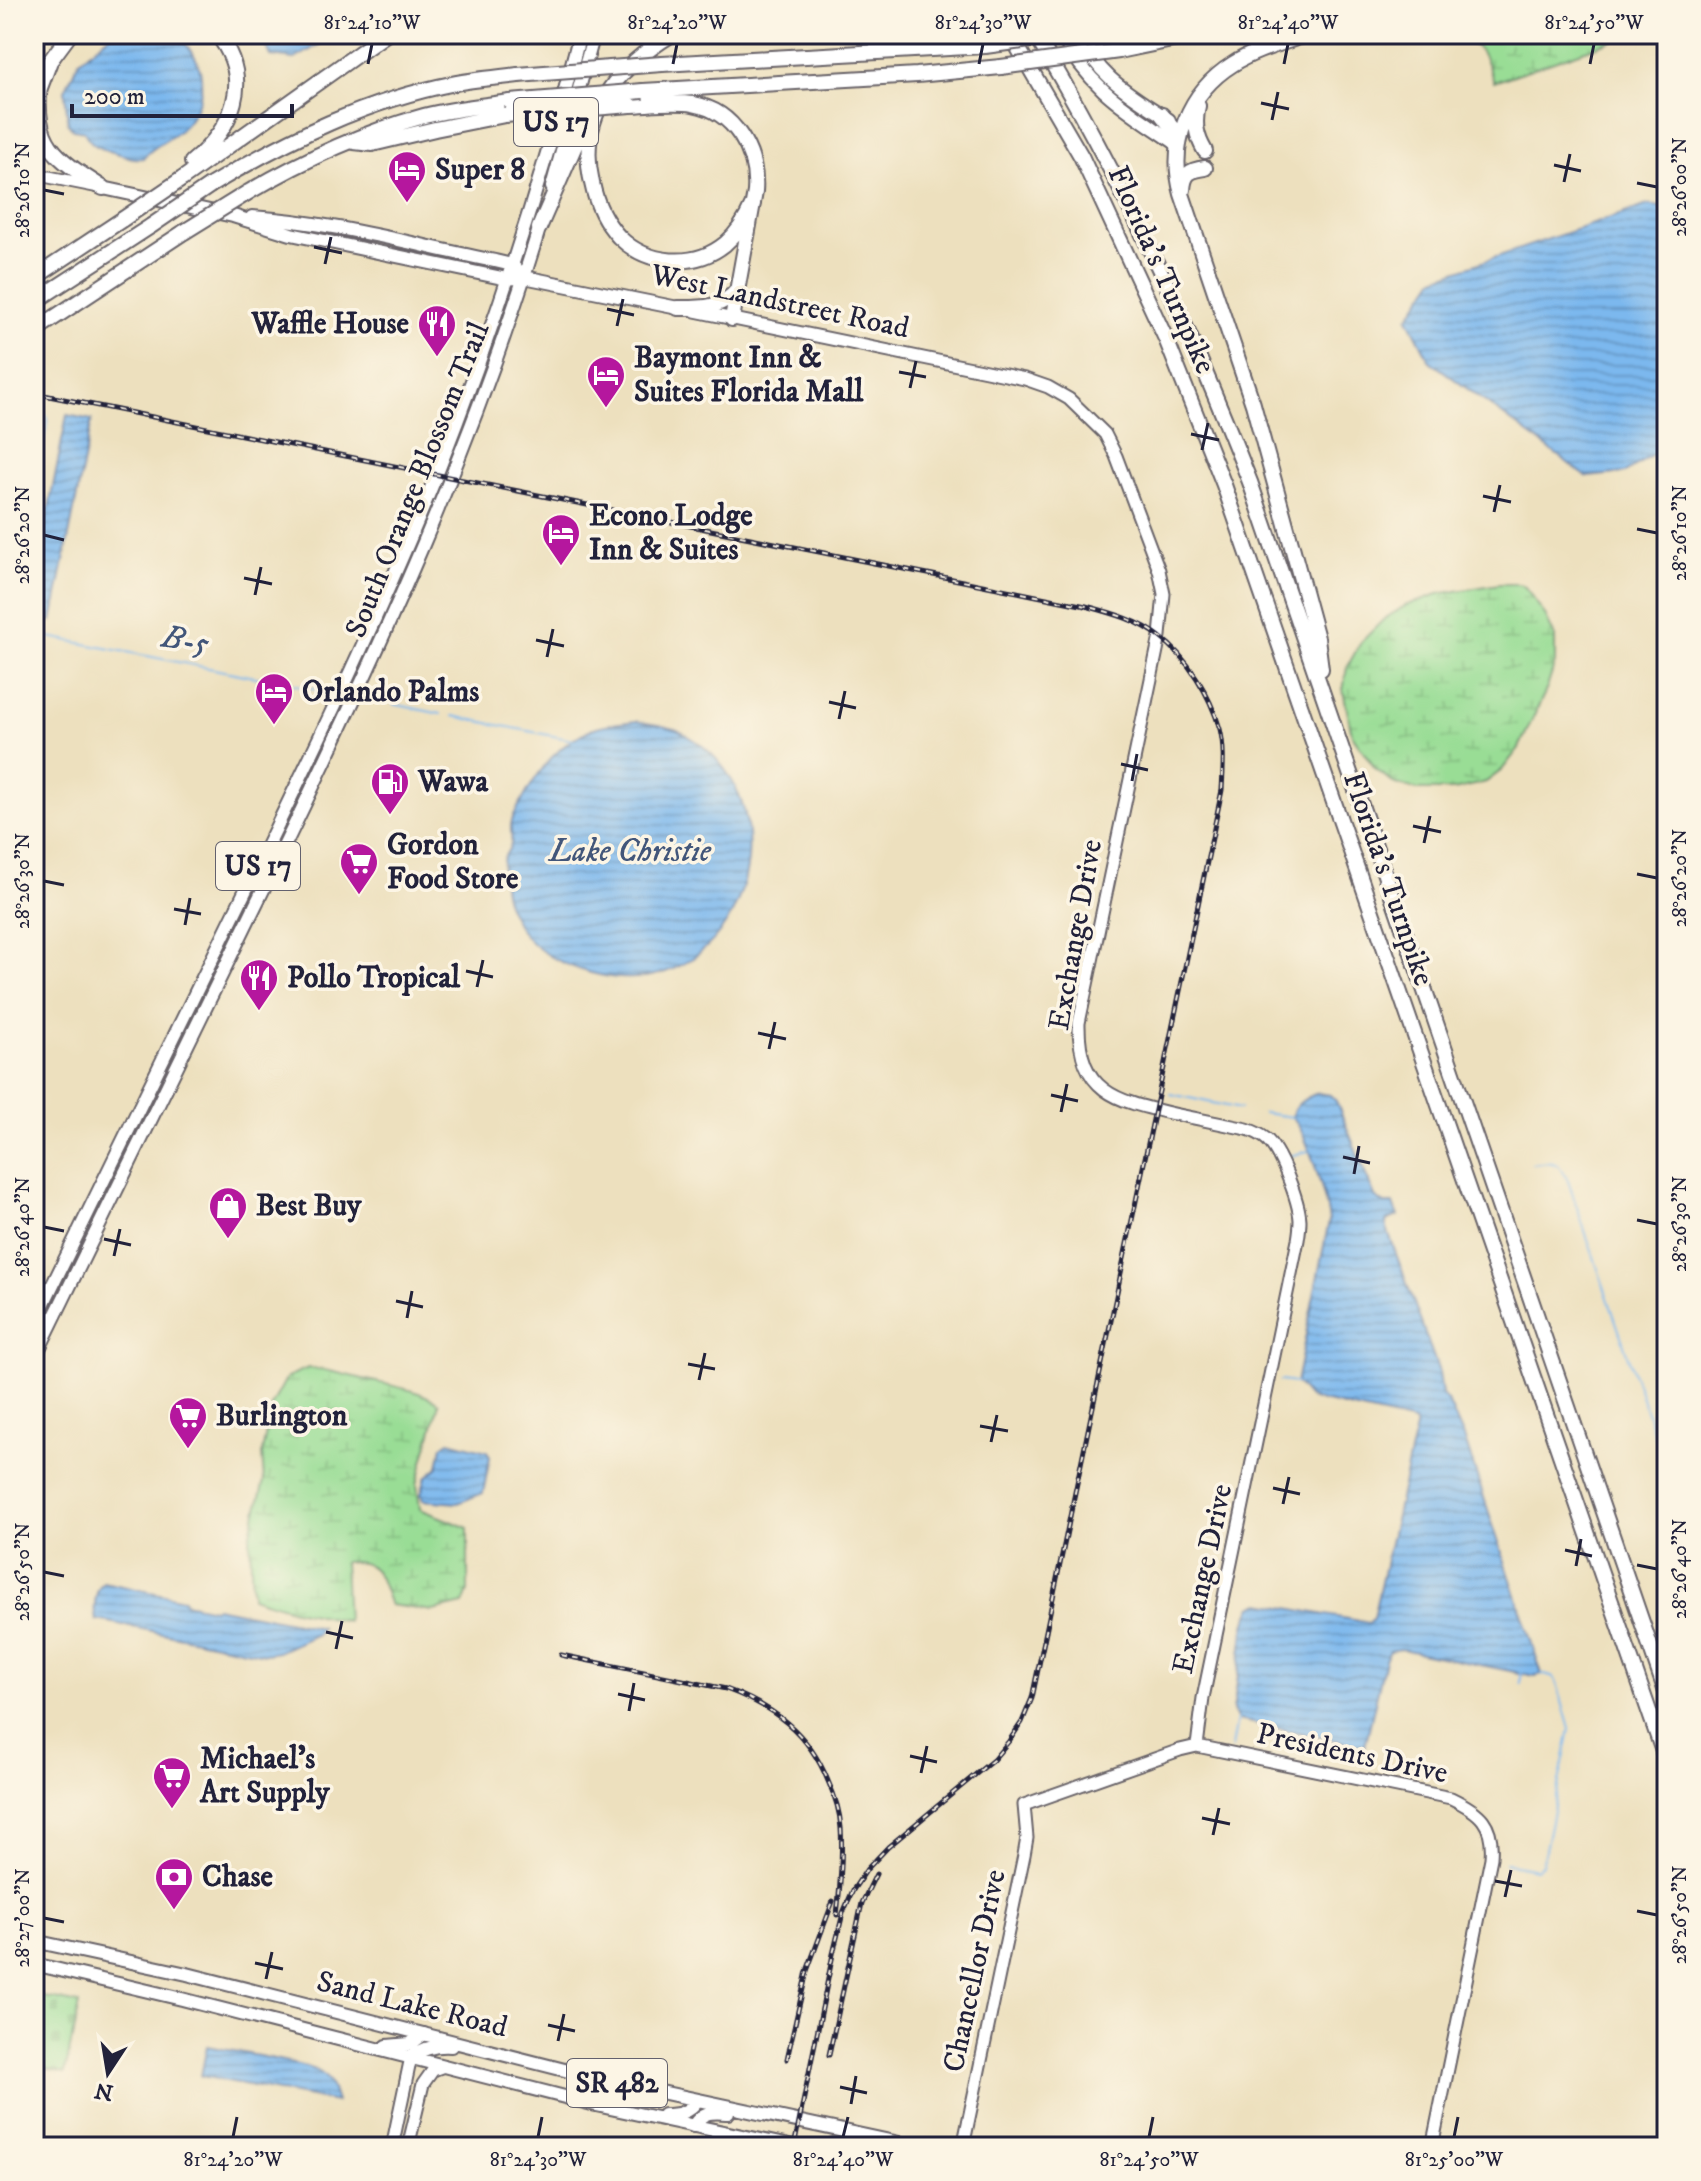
<svg xmlns="http://www.w3.org/2000/svg" width="1701" height="2181" font-family="'IM FELL DW Pica',serif">
<style>
.wetland{fill:url(#wetland-marsh);stroke:#5e8068;stroke-width:2}
.cemetery{fill:url(#cemetery-stones);stroke:#5e8068;stroke-width:2}
.water{fill:url(#water-rules);stroke:#4f6d94;stroke-width:2}
.lines{fill:none;stroke-linecap:round;stroke-linejoin:round}
.stream{stroke:#7cb8ee;stroke-width:2}
.secondary-casing{stroke:#696469;stroke-width:15}
.primary-casing{stroke:#696469;stroke-width:16}
.highway-casing{stroke:#696469;stroke-width:18}
.secondary{stroke:#fff;stroke-width:11}
.primary{stroke:#fff;stroke-width:12}
.highway{stroke:#fff;stroke-width:14}
.rail-casing{stroke:#22223b;stroke-width:5}
.rail{stroke:#fcf5e5;stroke-width:2;stroke-dasharray:6;stroke-linecap:butt}
.highway-bridge-casing{stroke:#696469;stroke-width:18;stroke-linecap:butt}
.highway-bridge{stroke:#fff;stroke-width:14}
.ticks{fill:none;stroke:#22223b;stroke-width:3}
.labels{text-anchor:middle;dominant-baseline:central;stroke-width:7;stroke-linejoin:round;paint-order:stroke}
.shield{fill:#fcf5e5;stroke:#63616e;stroke-width:2}
.shield-label{font-size:28px;font-weight:bold;fill:#22223b}
.poi-label{font-size:30px;font-weight:bold;fill:#22223b;stroke:#fcf5e5;text-anchor:start}
.street-label{font-size:30px;fill:#22223b;stroke:#fcf5e5}
.water-label{font-size:32px;font-style:italic;fill:#42567a;stroke:#fcf5e5}
.neatline{fill:none;stroke:#22223b;stroke-width:3}
.ticks-label{font-size:20px;text-anchor:middle;fill:#22223b}
</style>
<defs>
<pattern id="wetland-marsh" width="20" height="14" patternUnits="userSpaceOnUse" patternTransform="scale(2)"><rect width="20" height="14" fill="#99dd95"/><path d="M1 5h8M5 5V1M11 12h8M15 12V8" fill="none" stroke="#84bd81"/></pattern>
<pattern id="cemetery-stones" width="16" height="16" patternUnits="userSpaceOnUse" patternTransform="scale(2)"><rect width="16" height="16" fill="#99dd95"/><path d="M2 7V4a2 2 0 0 1 4 0v3zM10 15v-3a2 2 0 0 1 4 0v3z" fill="#84bd81"/></pattern>
<pattern id="water-rules" width="6" height="5" patternUnits="userSpaceOnUse" patternTransform="scale(2)"><rect width="6" height="5" fill="#7cb8ee"/><path d="M0 2.5h6" fill="none" stroke="#6595c2"/></pattern>
</defs>
<rect width="100%" height="100%" fill="#fcf5e5"/>
<filter id="ink" filterUnits="userSpaceOnUse"><feTurbulence type="fractalNoise" baseFrequency=".0125" numOctaves="2"/><feDisplacementMap in="SourceGraphic" scale="16" xChannelSelector="R" yChannelSelector="G"/><feConvolveMatrix kernelMatrix="1 2 1 2 8 2 1 2 1" color-interpolation-filters="sRGB"/></filter>
<filter id="wash" filterUnits="userSpaceOnUse"><feTurbulence type="fractalNoise" baseFrequency=".006" numOctaves="4" result="noise"/><feDisplacementMap in="SourceGraphic" scale="32" xChannelSelector="R" yChannelSelector="G"/><feGaussianBlur stdDeviation="1.8" result="paint"/><feColorMatrix in="noise" values="0 0 0 0 0 0 0 0 0 0 0 0 0 0 0 0 0 1.4 0 .05"/><feComposite in="paint" operator="in"/></filter>
<g filter="url(#wash)">
<rect width="100%" height="100%" fill="#ede0be"/>
<path class="wetland" d="M1447,34H1631L1494,82C1482,49 1482,44 1447,34Z
M1499,584H1519L1525,587L1545,615L1555,637V663L1547,688L1519,748L1502,770L1486,782L1454,790H1418L1393,783L1375,768L1352,735L1343,690L1347,667L1361,642L1384,619L1405,606L1438,594Z
M308,1368C326,1369 341,1374 359,1378C386,1385 416,1388 439,1403L417,1484L420,1509L468,1528V1591L463,1604L433,1611L390,1605C378,1576 380,1560 344,1562L347,1621L290,1609L252,1597L250,1536L264,1481L262,1453L271,1406L287,1377Z"/>
<path class="cemetery" d="M34,1995L79,2004L65,2073L34,2066Z"/>
<path class="water" d="M111,34H172C210,55 210,104 179,131C167,141 153,146 143,158C128,159 129,156 116,153C102,149 90,146 84,131L73,129L68,124L65,90L79,61Z
M258,34H336L295,59L271,56L264,40Z
M1648,205L1667,208V433L1661,449L1625,473L1587,477L1430,361L1408,318L1435,278Z
M67,415L92,420L52,621L34,617V584Z
M636,721C649,724 665,725 677,730C810,795 744,1014 591,973C566,966 535,952 520,929C516,923 513,915 509,908C503,895 501,875 503,861C504,855 510,850 511,844C513,837 509,828 512,821C514,813 519,806 523,799C541,767 559,743 594,728C606,723 622,723 636,721Z
M1318,1093L1330,1095L1336,1101L1375,1197L1385,1204H1393L1398,1216L1386,1221L1387,1229L1439,1372L1442,1395L1448,1402L1464,1437L1542,1674L1535,1676L1401,1649L1390,1651L1385,1660L1365,1746L1238,1720L1233,1711L1245,1625L1252,1607L1261,1603L1369,1623L1373,1618L1416,1427L1414,1422L1309,1398L1296,1383L1329,1221C1326,1199 1307,1131 1292,1117C1293,1104 1307,1097 1318,1093Z
M449,1441L487,1451L490,1457L483,1493L458,1503L423,1500L421,1494L426,1477L438,1467L442,1446Z
M103,1582L184,1599L185,1603L213,1609L216,1607L321,1628L317,1634L278,1652L265,1654L103,1621L96,1620C93,1610 95,1590 103,1582Z
M207,2046C229,2051 308,2063 322,2074C330,2080 333,2093 336,2102L201,2076Z"/>
<g class="lines">
<path class="stream" d="M34,412L44,413L48,419L34,487
M34,634L327,691
M367,699L381,702
M393,704L441,714
M453,716L573,740
M1171,1094L1240,1109
M1263,1113L1292,1117
M1290,1156L1308,1151
M1532,1164C1550,1162 1555,1159 1566,1175L1667,1471
M1280,1381L1296,1383
M1521,1683V1673
M1232,1748L1237,1719
M1505,1863L1536,1869L1542,1864L1570,1729L1556,1681L1554,1678L1542,1674"/>
</g>
</g>
<g filter="url(#ink)">
<g class="lines">
<defs>
<path id="secondary" d="M34,174L99,187
M695,311L1025,379L1048,387L1069,399L1105,434L1116,456L1159,570L1164,594L1160,636L1079,1023C1078,1093 1117,1101 1174,1114C1199,1119 1223,1124 1247,1129C1253,1131 1260,1134 1265,1138C1280,1149 1299,1202 1300,1220C1300,1227 1299,1234 1298,1240L1203,1698L1197,1746
M392,2147L411,2057
M408,2147L423,2084L433,2070L444,2066
M963,2147L1024,1855L1027,1838L1024,1805L1180,1750L1197,1746L1451,1798C1480,1812 1494,1823 1491,1858L1432,2147"/>
<path id="primary" d="M1061,34C1090,90 1128,110 1177,144
M1078,34C1100,79 1129,93 1169,120
M552,187L594,34
M103,188L233,216L291,234L507,279L524,277L678,308
M252,217C333,222 415,245 495,261L512,265L516,269
M34,1323C108,1171 183,1019 257,867C320,738 382,609 436,476C493,332 541,184 580,34
M34,1359C115,1191 198,1024 279,857C380,649 476,441 542,219
M34,1941L187,1974L600,2079L918,2147
M34,1964L182,1999L596,2105L794,2147
M387,2046L410,2044L424,2034
M411,2057C423,2048 435,2045 451,2046
M664,2115C678,2115 688,2113 697,2101
M693,2126C703,2111 710,2112 728,2113"/>
<path id="highway" d="M672,34C617,68 576,115 592,183C596,203 605,222 619,237C647,265 694,269 725,244C738,233 746,220 753,204
M1010,34L1081,156L1166,339L1224,485L1667,1763
M1035,34C1121,176 1189,327 1250,482L1667,1695
M1308,34C1283,43 1255,50 1233,64C1188,92 1168,144 1182,194L1253,404L1317,638L1321,669
M1119,51L1201,34
M662,64L985,46
M40,84C33,145 56,158 103,188
M643,91L917,75L1001,67
M38,93L50,61L70,34
M631,105C652,104 673,101 693,104C735,111 758,153 755,192L732,319
M1198,106C1194,123 1196,136 1205,151
M1162,115L1173,129L1177,144
M354,142L372,144L435,129L505,115
M192,162C233,128 254,80 217,34
M182,179L386,34
M211,185C287,139 368,100 456,83C476,79 497,78 518,75
M1183,190C1184,174 1189,170 1205,168
M247,193C303,160 361,133 424,116C452,109 481,106 510,102
M539,228L587,118
M34,278L123,219
M34,302L151,226
M678,308C701,308 722,309 738,289
M34,331L184,232"/>
</defs>
<use href="#secondary" class="secondary-casing"/>
<use href="#primary" class="primary-casing"/>
<use href="#highway" class="highway-casing"/>
<use href="#secondary" class="secondary"/>
<use href="#primary" class="primary"/>
<use href="#highway" class="highway"/>
<defs>
<path id="rail" d="M34,393L1086,606C1112,613 1139,620 1160,637C1188,658 1210,695 1220,729C1225,749 1223,770 1222,790L1032,1698L1022,1722L1009,1741L993,1760L888,1847L867,1869L853,1890L843,1913L833,1954L794,2147
M561,1655L726,1689C773,1706 809,1733 828,1781C835,1796 840,1812 841,1828C843,1857 840,1887 837,1915
M829,2055L862,1903L876,1874
M787,2059L807,1971L833,1901"/>
</defs>
<use href="#rail" class="rail-casing"/>
<use href="#rail" class="rail"/>
<defs>
<path id="highway-bridge" d="M985,46L1075,34
M1001,67L1119,51
M518,75L662,64
M510,102L643,91
M505,115L631,105
M123,219L182,179
M151,226L211,185
M184,232L247,193"/>
</defs>
<use href="#highway-bridge" class="highway-bridge-casing"/>
<use href="#highway-bridge" class="highway-bridge"/>
</g>
</g>
<path class="ticks" d="M368,64L372,44M673,64L677,44M979,64L983,44M1284,64L1288,44M1590,64L1594,44M1261,103L1289,109M1272,120L1278,92M1554,165L1581,171M1564,182L1570,154M1637,183L1657,187M44,190L64,194M314,247L342,253M325,264L331,237M607,309L634,315M617,326L623,299M899,372L926,377M910,388L916,361M1191,434L1219,440M1202,450L1208,423M1483,496L1511,502M1494,512L1500,485M1637,529L1657,533M44,535L64,540M244,578L272,584M255,595L261,567M536,640L564,646M547,657L553,629M829,702L856,708M839,719L845,691M1121,764L1148,770M1132,781L1137,754M1413,826L1441,832M1424,843L1430,816M1637,874L1657,878M44,881L64,885M174,909L201,914M185,925L190,898M466,971L493,977M477,987L483,960M758,1033L786,1039M769,1049L775,1022M1051,1095L1078,1101M1061,1112L1067,1084M1343,1157L1370,1163M1354,1174L1359,1146M1637,1220L1657,1224M44,1227L64,1231M104,1239L131,1245M114,1256L120,1229M396,1301L423,1307M407,1318L412,1291M688,1364L715,1369M699,1380L705,1353M980,1426L1008,1431M991,1442L997,1415M1273,1488L1300,1494M1283,1504L1289,1477M1565,1550L1592,1556M1637,1565L1657,1569M1576,1566L1581,1539M44,1572L64,1576M326,1632L353,1638M336,1649L342,1621M618,1694L645,1700M629,1711L634,1683M910,1756L937,1762M921,1773L927,1746M1202,1818L1230,1824M1213,1835L1219,1808M1495,1881L1522,1886M1505,1897L1511,1870M1637,1911L1657,1915M44,1918L64,1922M255,1963L283,1969M266,1979L272,1952M548,2025L575,2031M558,2041L564,2014M840,2087L867,2093M851,2104L856,2076M233,2137L237,2117M538,2137L542,2117M843,2137L848,2117M1149,2137L1153,2117M1454,2137L1458,2117"/>
<defs>
<symbol id="hotel-pin" viewBox="-11 -11 22 30"><path d="M0 17L-7.5 6A9.5 9.5 0 1 1 7.5 6Z" fill="#b5179e" stroke="#fcf5e5"/><path d="M-6-4.5h1.5V1H6V5H4.5V3h-9V5H-6ZM-4 0a1.8 1.8 0 1 1 3.6 0ZM.5 0V-2.5h3Q6-2.5 6 0Z" fill="#fff"/></symbol>
<symbol id="restaurant-pin" viewBox="-11 -11 22 30"><path d="M0 17L-7.5 6A9.5 9.5 0 1 1 7.5 6Z" fill="#b5179e" stroke="#fcf5e5"/><path d="M-5-6h1v4h1v-4h1v4h1v-4h1v5L-1.5 .5V6h-2V.5L-5-1ZM5-6V6H3V1.5H1.5Q1.5-4 5-6Z" fill="#fff"/></symbol>
<symbol id="fuel-pin" viewBox="-11 -11 22 30"><path d="M0 17L-7.5 6A9.5 9.5 0 1 1 7.5 6Z" fill="#b5179e" stroke="#fcf5e5"/><path d="M-5.5-6h7V0h2V4h1.3V-2.5L3-4.5l.8-.8L6-3V5H2.5V1h-1V6h-7ZM-4.2-4.7v3.2H.2V-4.7Z" fill="#fff"/></symbol>
<symbol id="supermarket-pin" viewBox="-11 -11 22 30"><path d="M0 17L-7.5 6A9.5 9.5 0 1 1 7.5 6Z" fill="#b5179e" stroke="#fcf5e5"/><path d="M-6-5.5h2.5l.6 2H6L4.5 2H-2.5L-4.4-4H-6ZM-1.5 3.2a1.3 1.3 0 1 0 .1 0ZM3 3.2a1.3 1.3 0 1 0 .1 0Z" fill="#fff"/></symbol>
<symbol id="shop-pin" viewBox="-11 -11 22 30"><path d="M0 17L-7.5 6A9.5 9.5 0 1 1 7.5 6Z" fill="#b5179e" stroke="#fcf5e5"/><path d="M-5-2.5h2.3a2.7 3.5 0 0 1 5.4 0H5L5.5 6h-11ZM-1.5-2.5h3a1.5 2.3 0 0 0-3 0Z" fill="#fff"/></symbol>
<symbol id="bank-pin" viewBox="-11 -11 22 30"><path d="M0 17L-7.5 6A9.5 9.5 0 1 1 7.5 6Z" fill="#b5179e" stroke="#fcf5e5"/><path d="M-6-4H6V4H-6ZM0-2.3a2.3 2.3 0 1 0 0 4.6a2.3 2.3 0 1 0 0-4.6Z" fill="#fff"/></symbol>
</defs>
<g fill-rule="evenodd">
<use href="#hotel-pin" x="385" y="148" width="44" height="60"/>
<use href="#restaurant-pin" x="415" y="302" width="44" height="60"/>
<use href="#hotel-pin" x="584" y="353" width="44" height="60"/>
<use href="#hotel-pin" x="539" y="511" width="44" height="60"/>
<use href="#hotel-pin" x="252" y="670" width="44" height="60"/>
<use href="#fuel-pin" x="368" y="760" width="44" height="60"/>
<use href="#supermarket-pin" x="337" y="840" width="44" height="60"/>
<use href="#restaurant-pin" x="237" y="956" width="44" height="60"/>
<use href="#shop-pin" x="206" y="1184" width="44" height="60"/>
<use href="#supermarket-pin" x="166" y="1394" width="44" height="60"/>
<use href="#supermarket-pin" x="150" y="1754" width="44" height="60"/>
<use href="#bank-pin" x="152" y="1855" width="44" height="60"/>
</g>
<g class="labels">
<g class="shield">
<rect x="514" y="98" width="84" height="48" rx="6"/>
<rect x="216" y="842" width="84" height="48" rx="6"/>
<rect x="567" y="2059" width="100" height="48" rx="6"/>
</g>
<g class="shield-label">
<text x="556" y="122">US 17</text>
<text x="258" y="866">US 17</text>
<text x="617" y="2083">SR 482</text>
</g>
<g class="poi-label">
<text x="435" y="170">Super 8</text>
<text x="409" y="324" text-anchor="end">Waffle House</text>
<text x="634" y="358">Baymont Inn &amp;<tspan x="634" dy="34">Suites Florida Mall</tspan></text>
<text x="589" y="516">Econo Lodge<tspan x="589" dy="34">Inn &amp; Suites</tspan></text>
<text x="302" y="692">Orlando Palms</text>
<text x="418" y="782">Wawa</text>
<text x="387" y="845">Gordon<tspan x="387" dy="34">Food Store</tspan></text>
<text x="287" y="978">Pollo Tropical</text>
<text x="256" y="1206">Best Buy</text>
<text x="216" y="1416">Burlington</text>
<text x="200" y="1759">Michael's<tspan x="200" dy="34">Art Supply</tspan></text>
<text x="202" y="1877">Chase</text>
</g>
<g class="street-label">
<text transform="translate(1161 270) rotate(66)">Florida's Turnpike</text>
<text transform="translate(780 302) rotate(12)">West Landstreet Road</text>
<text transform="translate(418 480) rotate(-68)">South Orange Blossom Trail</text>
<text transform="translate(1388 879) rotate(71)">Florida's Turnpike</text>
<text transform="translate(1076 935) rotate(-80)">Exchange Drive</text>
<text transform="translate(1203 1579) rotate(-78)">Exchange Drive</text>
<text transform="translate(1352 1754) rotate(12)">Presidents Drive</text>
<text transform="translate(975 1971) rotate(-78)">Chancellor Drive</text>
<text transform="translate(412 2005) rotate(14)">Sand Lake Road</text>
</g>
<g class="water-label">
<text transform="translate(185 641) rotate(11)">B-5</text>
<text x="630" y="852">Lake Christie</text>
</g>
</g>
<rect width="1701" height="2181" fill="none" stroke="#fcf5e5" stroke-width="88"/>
<g transform="translate(108 2073) rotate(192)" stroke="#fcf5e5" stroke-width="6" paint-order="stroke">
<path d="M0-6L14 30L0 20L-14 30Z" fill="#22223b"/>
<text y="-12" font-size="22" font-weight="bold" text-anchor="middle" fill="#22223b">N</text>
</g>
<path d="M72 104v12h220v-12" fill="none" stroke="#22223b" stroke-width="4"/>
<text x="84" y="104" font-size="24" fill="#22223b" stroke="#fcf5e5" stroke-width="6" paint-order="stroke">200 m</text>
<rect x="44" y="44" width="1613" height="2093" class="neatline"/>
<g class="ticks-label">
<text x="372" y="29">81°24'10"W</text>
<text x="677" y="29">81°24'20"W</text>
<text x="983" y="29">81°24'30"W</text>
<text x="1288" y="29">81°24'40"W</text>
<text x="1594" y="29">81°24'50"W</text>
<text transform="translate(1679 187) rotate(-90)" y="7">28°26'00"N</text>
<text transform="translate(22 190) rotate(-90)" y="7">28°26'10"N</text>
<text transform="translate(1679 533) rotate(-90)" y="7">28°26'10"N</text>
<text transform="translate(22 535) rotate(-90)" y="7">28°26'20"N</text>
<text transform="translate(1679 878) rotate(-90)" y="7">28°26'20"N</text>
<text transform="translate(22 881) rotate(-90)" y="7">28°26'30"N</text>
<text transform="translate(1679 1224) rotate(-90)" y="7">28°26'30"N</text>
<text transform="translate(22 1227) rotate(-90)" y="7">28°26'40"N</text>
<text transform="translate(1679 1569) rotate(-90)" y="7">28°26'40"N</text>
<text transform="translate(22 1572) rotate(-90)" y="7">28°26'50"N</text>
<text transform="translate(1679 1915) rotate(-90)" y="7">28°26'50"N</text>
<text transform="translate(22 1918) rotate(-90)" y="7">28°27'00"N</text>
<text x="233" y="2166">81°24'20"W</text>
<text x="538" y="2166">81°24'30"W</text>
<text x="843" y="2166">81°24'40"W</text>
<text x="1149" y="2166">81°24'50"W</text>
<text x="1454" y="2166">81°25'00"W</text>
</g>
</svg>
